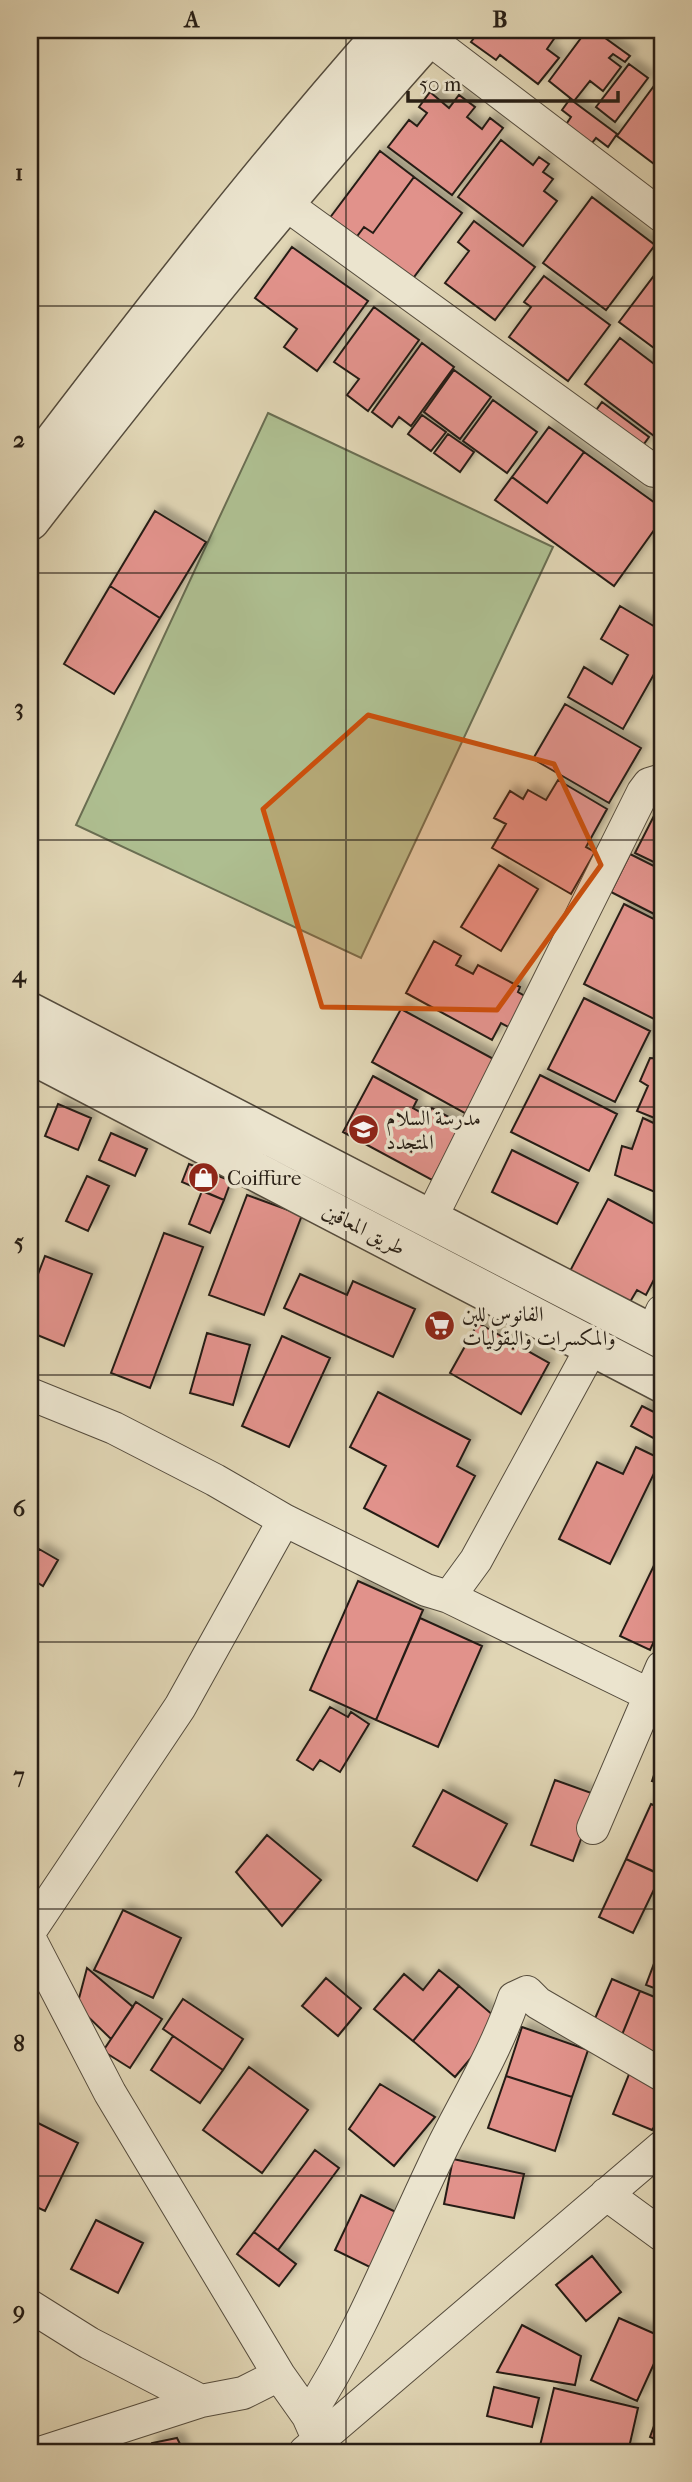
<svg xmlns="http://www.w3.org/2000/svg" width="692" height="2482" font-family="'IM FELL French Canon',Amiri,serif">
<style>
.pitch{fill:#aebe90;stroke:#6a6e52;stroke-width:2}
.building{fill:#e1928b;stroke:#271e15;stroke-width:2;filter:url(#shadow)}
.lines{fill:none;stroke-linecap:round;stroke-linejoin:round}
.minor-casing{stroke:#554c3d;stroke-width:34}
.tertiary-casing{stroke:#554c3d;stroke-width:41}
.minor{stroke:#ebe4ce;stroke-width:32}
.tertiary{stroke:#ebe4ce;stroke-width:38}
.marked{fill:#cb500d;fill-opacity:0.2;stroke:#cb500d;stroke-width:5;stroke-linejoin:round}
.grid{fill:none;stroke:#271e15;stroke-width:2;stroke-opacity:0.55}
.labels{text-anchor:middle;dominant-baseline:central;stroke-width:7;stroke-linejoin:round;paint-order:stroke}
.poi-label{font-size:21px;fill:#271e15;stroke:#ebe4ce;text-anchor:start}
.street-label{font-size:21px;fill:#271e15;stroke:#ebe4ce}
.neatline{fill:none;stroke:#271e15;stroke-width:2.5}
.grid-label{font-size:23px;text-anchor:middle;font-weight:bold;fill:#271e15}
</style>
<defs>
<filter id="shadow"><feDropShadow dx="6" dy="-6" stdDeviation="3.5" flood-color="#0004"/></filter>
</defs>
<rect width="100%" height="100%" fill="#e0d5b4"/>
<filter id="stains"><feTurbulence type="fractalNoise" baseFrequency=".00286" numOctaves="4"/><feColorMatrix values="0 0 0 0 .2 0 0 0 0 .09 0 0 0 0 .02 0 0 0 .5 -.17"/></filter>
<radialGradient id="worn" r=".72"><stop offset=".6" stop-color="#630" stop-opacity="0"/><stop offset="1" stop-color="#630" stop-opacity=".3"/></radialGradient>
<path class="pitch" d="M268,413L553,547L361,958L76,825Z"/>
<path class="building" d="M480,30H554L558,33L547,49L559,58L538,84L500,55L496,60L471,42Z
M587,30H594L630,56L625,62L613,54L609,58L621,67L603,91L590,81L574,101L549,81Z
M629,64L648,78L615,122L596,107Z
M662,75V170L617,136Z
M430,92L449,108L459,95L475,107L467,117L482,129L490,118L503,128L452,195L388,147L409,120L417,126L427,113L419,107Z
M570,99L617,134L608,147L596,138L588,148L563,129L571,117L562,110Z
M501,140L533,165L539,157L549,164L543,172L553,179L544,191L557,201L523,246L458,197Z
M380,151L414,177L373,233L364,227L352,243L326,223Z
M414,177L462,213L408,285L352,243L364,227L373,233Z
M592,197L655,245L606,310L543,263Z
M474,221L535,267L495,320L445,283L469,251L458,242Z
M292,247L368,301L317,371L284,347L297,329L255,298Z
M656,273L662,278V354L619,322Z
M544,276L610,325L568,381L509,337L531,307L524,302Z
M374,307L419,340L368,411L347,395L359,379L334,362Z
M620,338L662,370V442L585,384Z
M422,343L454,367L411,426L399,417L392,427L372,412Z
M454,370L491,397L460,439L424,412Z
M493,400L537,432L507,473L463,441Z
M602,402L649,437L636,455L589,420Z
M422,415L446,432L431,451L408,434Z
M549,427L584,452L547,503L512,477Z
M448,434L474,452L460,472L434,453Z
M584,452L662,508V519L614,586L495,500L512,477L547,503Z
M155,511L206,542L160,618L110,586Z
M110,586L160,618L114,694L64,664Z
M620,606L662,631V660L623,729L568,697L584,667L612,684L628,655L601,639Z
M565,704L641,748L609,803L533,759Z
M558,780L607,809L586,847L595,852L571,894L492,848L506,824L494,818L510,791L523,799L528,790L546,800Z
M659,806L662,808V866L635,853Z
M630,854L662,870V918L611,892Z
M499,865L538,889L501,951L461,927Z
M624,904L662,923V1023L584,984Z
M434,941L461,956L456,965L473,974L478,965L520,987L518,992L530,999L514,1030L501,1023L492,1040L406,993Z
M584,998L650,1031L615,1102L548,1069Z
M401,1009L499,1062L470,1116L372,1062Z
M650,1058L662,1059V1121L637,1111L648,1086L640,1081Z
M540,1075L617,1114L589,1171L511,1132Z
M373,1076L417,1100L413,1108L427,1116L432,1108L462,1124L432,1180L343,1132Z
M58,1104L91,1118L78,1150L45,1136Z
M643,1118L662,1127V1195L615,1175L622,1146L632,1149Z
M111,1133L147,1149L135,1176L99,1160Z
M512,1150L578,1183L557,1224L492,1192Z
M189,1164L231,1181L224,1200L182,1182Z
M87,1176L109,1186L88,1231L66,1221Z
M202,1191L224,1200L210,1233L189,1224Z
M247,1195L302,1215L264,1315L209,1295Z
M608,1199L662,1228V1264L646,1295L637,1290L630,1302L570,1271Z
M164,1233L203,1247L150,1388L111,1373Z
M45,1256L92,1274L64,1346L30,1332V1295Z
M300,1274L347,1295L353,1281L415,1309L393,1357L284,1308Z
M478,1323L549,1363L521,1414L450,1373Z
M207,1333L250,1345L233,1405L190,1393Z
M282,1336L330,1358L289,1447L242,1426Z
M378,1392L470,1440L457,1466L475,1476L438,1547L364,1508L386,1466L350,1447Z
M642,1406L662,1416V1425L655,1439L631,1426Z
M636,1447L661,1459L610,1564L559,1539L597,1462L623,1474Z
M39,1549L58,1560L43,1586L30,1578V1564Z
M658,1557L662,1559V1624L650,1650L620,1636Z
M358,1581L423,1610L376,1720L310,1690Z
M420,1618L482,1646L438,1747L376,1720Z
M330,1707L348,1717L351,1712L369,1724L340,1772L320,1760L313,1770L297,1760Z
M662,1751V1784L652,1781Z
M555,1780L597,1795L573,1861L531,1845Z
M443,1790L507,1824L477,1881L413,1846Z
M651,1804L662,1809V1875L626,1859Z
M267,1835L321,1880L282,1926L236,1872Z
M626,1859L661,1875L633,1933L599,1917Z
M123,1910L181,1938L153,1998L94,1970Z
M658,1953L662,1955V1991L646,1985Z
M87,1968L133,2007L111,2039L77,2006Z
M439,1970L459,1986L413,2041L374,2009L404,1974L423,1990Z
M326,1978L361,2008L338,2036L302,2006Z
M612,1979L640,1991L619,2042L590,2030Z
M459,1986L501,2022L455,2077L413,2041Z
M640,1991L662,2000V2031L652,2056L619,2042Z
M183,1999L243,2039L223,2070L163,2029Z
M136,2002L162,2019L130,2068L103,2051Z
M522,2027L588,2050L572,2097L506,2076Z
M173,2036L223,2070L200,2103L151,2070Z
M249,2067L308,2110L262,2173L203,2130Z
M632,2067L662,2082V2115L652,2130L613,2114Z
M506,2076L572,2097L555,2151L488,2128Z
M380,2084L435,2117L394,2166L349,2129Z
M30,2119L78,2143L45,2211L30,2204Z
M315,2150L339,2168L278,2250L254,2232Z
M453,2159L524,2174L514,2218L444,2204Z
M361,2195L406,2217L380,2272L335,2250Z
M96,2220L143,2243L118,2293L71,2269Z
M254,2232L296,2264L279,2286L237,2254Z
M592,2256L621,2292L586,2321L556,2285Z
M619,2318L662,2337V2346L637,2401L591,2380Z
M522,2325L581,2356L575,2385L497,2372Z
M494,2387L539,2398L532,2427L487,2416Z
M554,2388L638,2408L628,2452L539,2450Z
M662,2404V2442L650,2437Z
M177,2438L184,2452H151L152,2443Z"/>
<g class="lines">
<defs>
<path id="minor" d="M428,38L662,216
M284,203L654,471
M430,1220L643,792L649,784L662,780
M652,1334L662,1311
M30,1394L114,1428L215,1480L284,1520L426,1590L449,1597L476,1560L592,1347
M449,1597L650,1695
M593,1828L662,1667
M30,1931L180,1707L284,1520
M30,1939L110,2093L279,2375L308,2416L319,2441
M606,2194L662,2235
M30,2306L89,2343L201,2401L243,2393L279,2375
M308,2416C363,2332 398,2238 442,2148C467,2098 496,2051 514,1998L527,1992L538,2003L662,2075
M43,2452L201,2401
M305,2452L662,2147"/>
<path id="tertiary" d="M30,472C145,321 260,172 386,30
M30,521C160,353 293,188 435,30
M30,1012L662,1339
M30,1054L662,1383"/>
</defs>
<use href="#minor" class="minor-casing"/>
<use href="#tertiary" class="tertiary-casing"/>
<use href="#minor" class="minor"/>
<use href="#tertiary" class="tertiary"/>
</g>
<path class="marked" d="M368,715L554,764L601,865L497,1010L322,1007L263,809Z"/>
<path class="grid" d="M346,30V2452M30,306H662M30,573H662M30,840H662M30,1107H662M30,1375H662M30,1642H662M30,1909H662M30,2176H662"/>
<defs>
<symbol id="school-disc" viewBox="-11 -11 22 22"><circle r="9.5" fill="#8f2418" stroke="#ebe4ce"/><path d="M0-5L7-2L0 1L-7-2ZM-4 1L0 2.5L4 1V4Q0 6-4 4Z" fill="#fff"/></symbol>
<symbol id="shop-disc" viewBox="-11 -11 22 22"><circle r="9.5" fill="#8f2418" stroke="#ebe4ce"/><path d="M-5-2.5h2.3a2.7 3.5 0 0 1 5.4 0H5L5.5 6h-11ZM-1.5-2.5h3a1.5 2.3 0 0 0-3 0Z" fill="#fff"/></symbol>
<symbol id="supermarket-disc" viewBox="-11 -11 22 22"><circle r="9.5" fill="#8f2418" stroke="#ebe4ce"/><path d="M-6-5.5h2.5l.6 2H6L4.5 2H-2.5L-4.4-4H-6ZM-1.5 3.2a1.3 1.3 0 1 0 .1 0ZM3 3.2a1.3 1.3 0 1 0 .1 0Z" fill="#fff"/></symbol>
</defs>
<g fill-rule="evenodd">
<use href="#school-disc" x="346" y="1112" width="35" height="35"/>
<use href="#shop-disc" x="186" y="1160" width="35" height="35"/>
<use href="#supermarket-disc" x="422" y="1308" width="35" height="35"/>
</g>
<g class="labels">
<g class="poi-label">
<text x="386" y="1118">مدرسة السلام<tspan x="386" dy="24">المتجدد</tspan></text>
<text x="227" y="1178">Coiffure</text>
<text x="462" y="1314">الفانوس للبن<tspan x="462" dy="24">والمكسرات والبقوليات</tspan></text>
</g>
<g class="street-label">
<text transform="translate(364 1229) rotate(27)">طريق المعاقين</text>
</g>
</g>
<rect width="692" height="2482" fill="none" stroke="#e0d5b4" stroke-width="77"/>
<path d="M408 91v10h210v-10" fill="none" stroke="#271e15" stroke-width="3.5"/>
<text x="419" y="91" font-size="21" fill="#271e15" stroke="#ebe4ce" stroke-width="5" paint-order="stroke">50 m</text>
<rect x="38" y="38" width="616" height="2406" class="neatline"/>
<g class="grid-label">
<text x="192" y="27">A</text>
<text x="500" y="27">B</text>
<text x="19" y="180">1</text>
<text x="19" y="447">2</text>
<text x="19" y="715">3</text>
<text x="19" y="982">4</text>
<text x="19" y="1249">5</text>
<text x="19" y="1516">6</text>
<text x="19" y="1783">7</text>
<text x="19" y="2051">8</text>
<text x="19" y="2318">9</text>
</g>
<rect width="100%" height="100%" filter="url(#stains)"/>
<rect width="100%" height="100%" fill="url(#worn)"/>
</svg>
